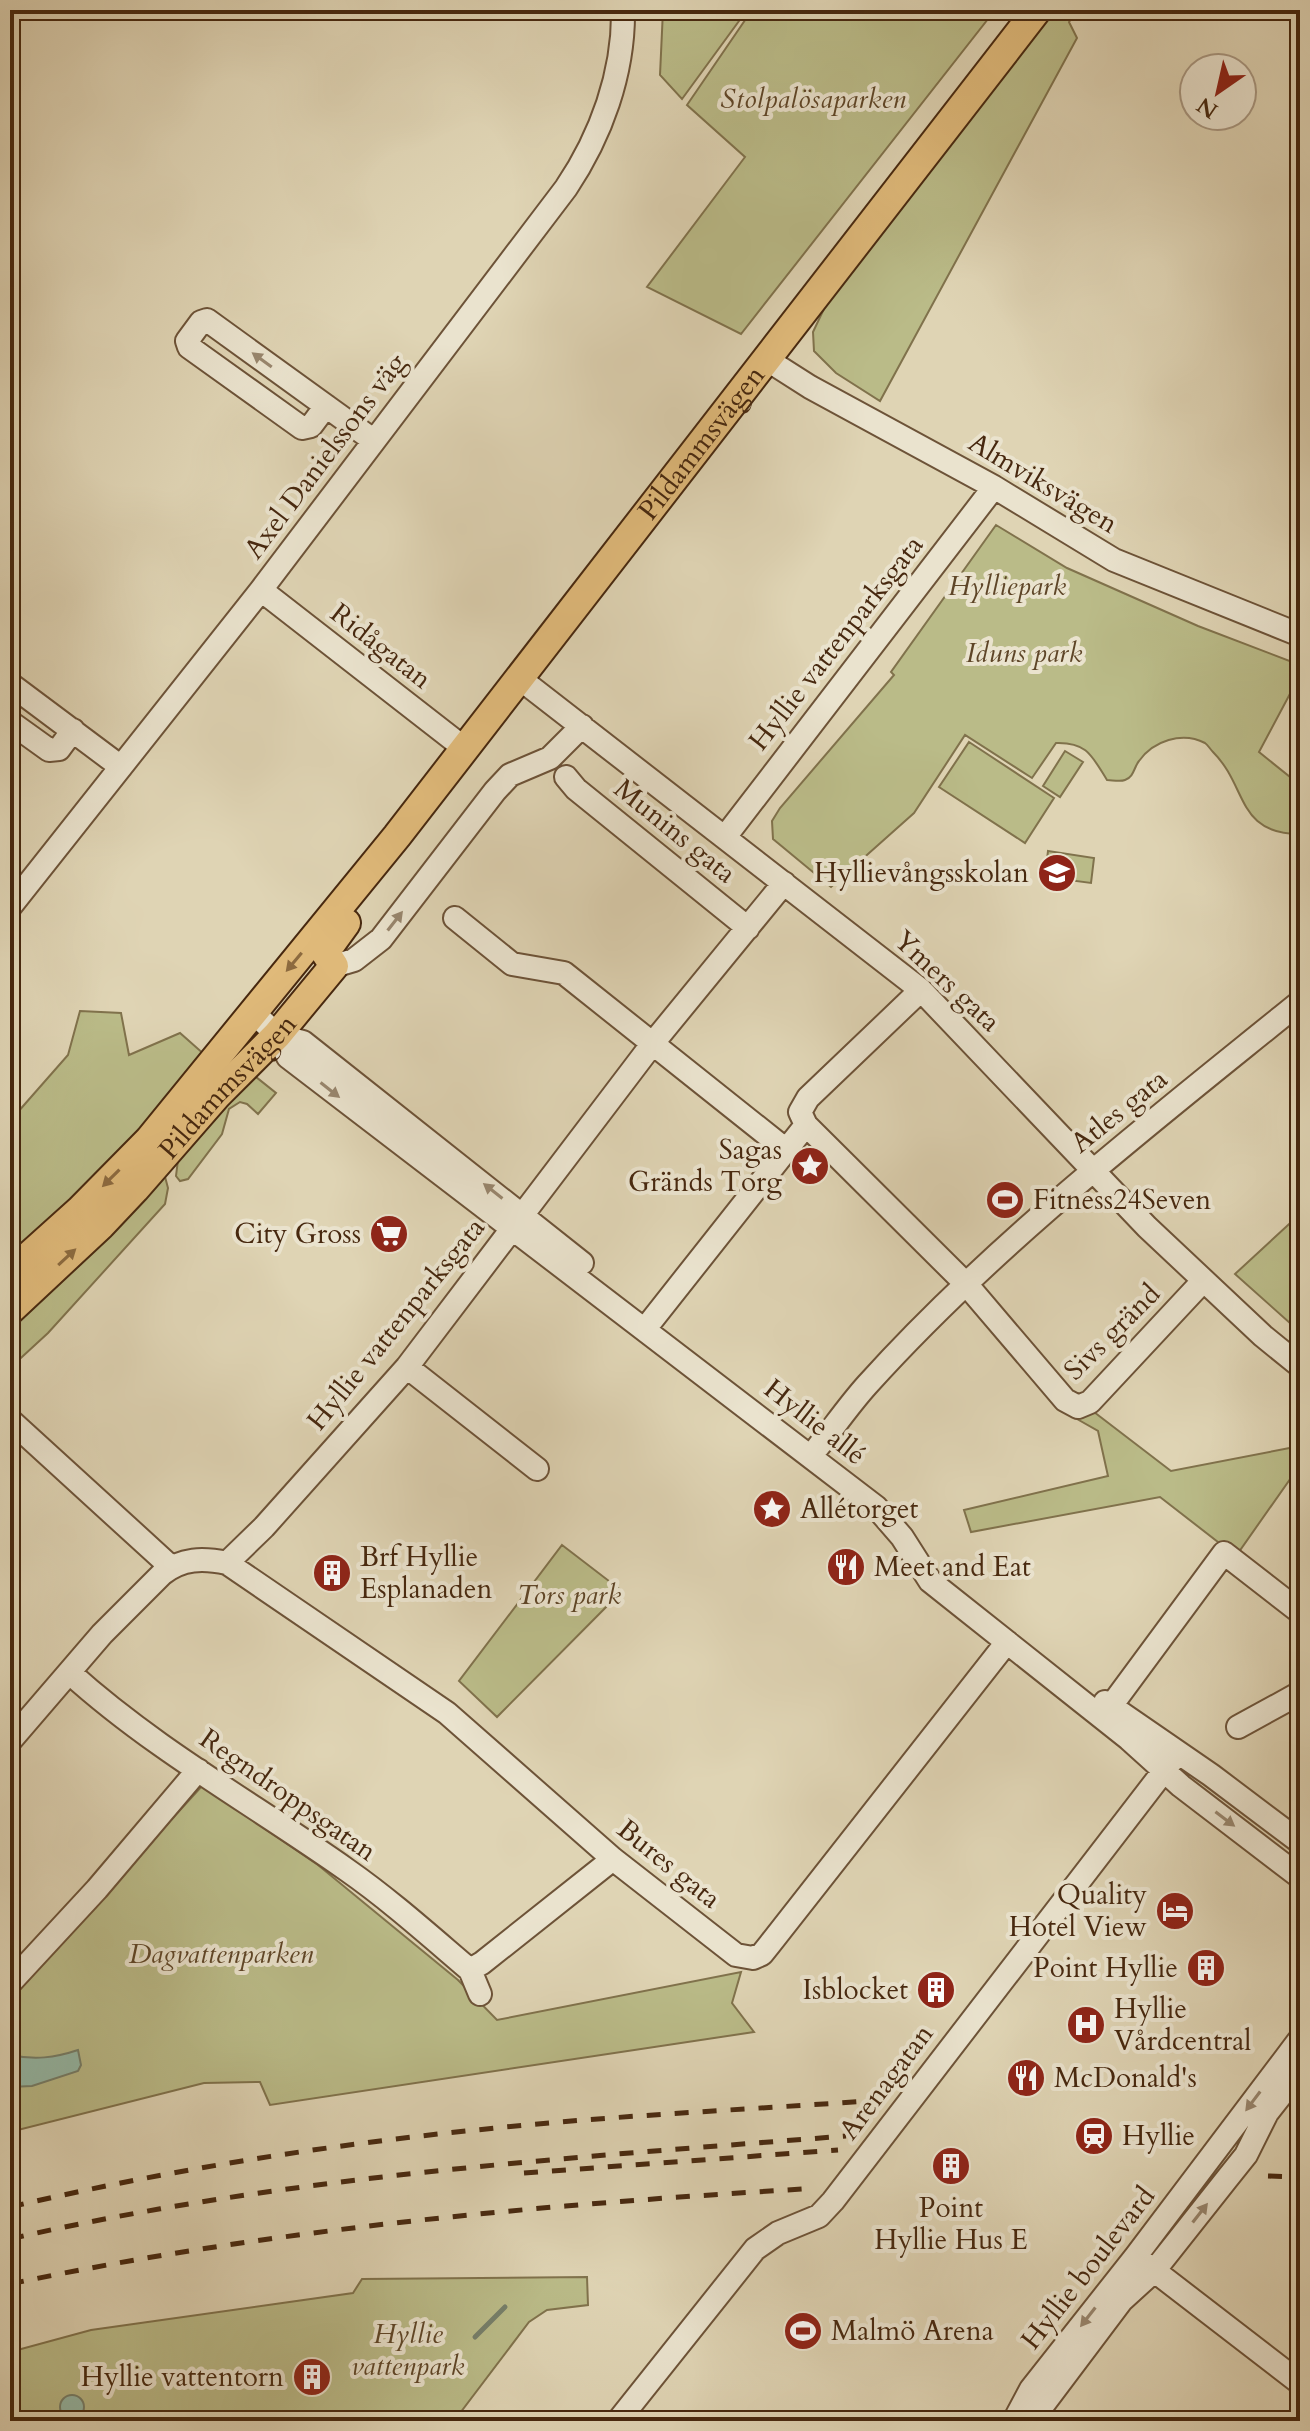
<svg xmlns="http://www.w3.org/2000/svg" width="1310" height="2431" font-family="Cardo,serif">
<style>
.green{fill:#babb88;stroke:#80724c;stroke-width:2}
.water{fill:#95b9a7;stroke:#767f6a;stroke-width:2}
.lines{fill:none;stroke-linecap:round;stroke-linejoin:round}
.stream{stroke:#767f6a;stroke-width:5}
.minor-casing{stroke:#6d5338;stroke-width:26}
.major-casing{stroke:#47280f;stroke-width:32}
.minor{stroke:#eae3ce;stroke-width:22}
.major{stroke:#e0ba7a;stroke-width:28}
.rail{stroke:#47280f;stroke-width:5;stroke-dasharray:14 14;stroke-linecap:butt}
.oneway{fill:#98866e}
.oneway2{fill:#8c6a3f}
.labels{text-anchor:middle;dominant-baseline:central;stroke-width:8;stroke-linejoin:round;paint-order:stroke}
.park-label{font-size:28px;font-style:italic;fill:#5e4527;stroke:#eae3ce}
.street-label{font-size:28px;fill:#47280f;stroke:#eae3ce}
.poi-label{font-size:28px;fill:#47280f;stroke:#eae3ce;text-anchor:start}
</style>
<rect width="100%" height="100%" fill="#dfd4b4"/>
<filter id="stains"><feTurbulence type="fractalNoise" baseFrequency=".0025" numOctaves="4"/><feColorMatrix values="0 0 0 0 .2 0 0 0 0 .09 0 0 0 0 .02 0 0 0 .5 -.17"/></filter>
<radialGradient id="worn" r=".72"><stop offset=".6" stop-color="#630" stop-opacity="0"/><stop offset="1" stop-color="#630" stop-opacity=".3"/></radialGradient>
<path class="green" d="M663,10H747L682,99L660,75Z
M752,10H995L741,334L647,287L745,157L687,105Z
M1051,10H1078L1069,22L1077,38L880,401L836,373L814,351L813,332L830,296Z
M996,525L1067,568L1198,626L1300,665V675L1259,752L1300,785V834C1236,834 1248,787 1213,752C1210,749 1208,745 1205,743C1182,731 1153,741 1139,761C1134,767 1134,777 1125,780C1120,782 1112,780 1107,780C1092,756 1087,742 1056,743L1032,778L965,735L914,813L831,887L773,839L772,821L780,808L894,675L891,672Z
M969,742L1054,798L1025,843L939,787Z
M1065,751L1083,762L1060,797L1043,786Z
M1048,851L1094,858L1091,883L1045,877Z
M80,1011L121,1013L129,1055L180,1033L205,1055L141,1133L10,1268V1121L68,1055Z
M251,1073L276,1093L258,1114L247,1104L240,1102L229,1109L222,1134L188,1179L180,1181L176,1176L178,1160Z
M164,1173L168,1188L165,1204L48,1333L10,1368V1327L54,1287Z
M1300,1214V1332L1235,1274Z
M1094,1412L1171,1471L1300,1446V1465L1236,1556L1160,1497L971,1532L964,1510L1108,1476L1098,1431L1077,1419Z
M562,1545L622,1591L497,1717L459,1681Z
M202,1786L318,1865L458,1980L497,2020L741,1972L732,2003L754,2032L270,2105L260,2082L204,2083L10,2132V1996Z
M587,2277L588,2305L547,2310L529,2322L454,2421H10V2352L91,2330L353,2293L362,2279Z"/>
<path class="water" d="M78,2050L81,2065L78,2071L32,2086L10,2087V2055C35,2060 54,2058 78,2050Z
M60 2407a12 12 0 1 1 24 0a12 12 0 1 1-24 0Z"/>
<g class="lines">
<path class="stream" d="M475,2337L505,2307"/>
<defs>
<path id="minor" d="M766,359L810,387L994,487L1114,560L1300,635
M326,406L311,426L302,428L189,347L187,341L201,322L207,320L373,440
M261,590L464,748
M519,678L921,990L1147,1227L1263,1336L1300,1366
M10,684L121,767
M10,722L49,750L59,749L73,730
M566,777L576,789L748,928
M725,837L994,487
M10,907L261,590L566,188C601,136 624,73 623,10
M455,918L512,964L564,973L785,1149
M334,966L354,960L381,939L495,791L510,775L550,758L582,726
M921,990L808,1098L800,1112L806,1125L967,1285L1065,1400L1078,1407L1090,1402L1203,1281
M253,1012L277,1035L288,1057L876,1507L902,1537L930,1581L1129,1739L1181,1786L1300,1877
M277,1035L303,1042L582,1263
M652,1320L806,1125
M407,1367L537,1469
M10,1420L171,1567
M818,1447C834,1427 849,1405 867,1385C995,1243 1152,1122 1300,1002
M227,1563L447,1713L613,1859L736,1955L753,1958L762,1954L770,1944L1007,1642
M70,1673C154,1749 255,1805 347,1870C390,1900 430,1936 470,1970L482,1963L613,1859
M1105,1702L1211,1775L1300,1842
M1111,1706L1224,1553L1300,1612
M1238,1727L1300,1693
M10,1741L102,1634L162,1574C182,1558 203,1558 227,1563L264,1527L407,1367L653,1043L784,883
M470,1970L480,1994
M10,1983L97,1889L198,1770
M1143,2262L1300,2383
M618,2421L755,2249L778,2233L819,2216L833,2201L1173,1759
M1014,2421L1031,2389L1136,2256L1300,2039
M1031,2421L1122,2300L1154,2271L1226,2180L1246,2155L1267,2113L1300,2071"/>
<g id="major">
<path id="s1" d="M10,1273L79,1211L149,1140L397,836L1037,10"/>
<path id="s2" d="M10,1310L101,1225L135,1189L217,1095L277,1035L334,966L325,952L346,923"/>
</g>
</defs>
<use href="#minor" class="minor-casing"/>
<use href="#major" class="major-casing"/>
<use href="#minor" class="minor"/>
<use href="#major" class="major"/>
<path class="rail" d="M1294,2140H1300
M524,2173L838,2150
M1268,2176L1300,2177
M10,2207C164,2171 319,2146 476,2130C607,2116 738,2110 869,2101
M10,2239C284,2176 566,2158 846,2136
M10,2284C271,2229 537,2205 803,2189"/>
</g>
<defs><path id="oneway-solid" d="M-6-.8H1V-3.2L6.5 0L1 3.2V.8H-6Z" transform="scale(2)"/></defs>
<g class="oneway">
<use href="#oneway-solid" transform="translate(262 360) rotate(-144)"/>
<use href="#oneway-solid" transform="translate(395 921) rotate(-52)"/>
<use href="#oneway-solid" transform="translate(330 1090) rotate(38)"/>
<use href="#oneway-solid" transform="translate(493 1191) rotate(-142)"/>
<use href="#oneway-solid" transform="translate(1225 1819) rotate(37)"/>
<use href="#oneway-solid" transform="translate(1253 2101) rotate(127)"/>
<use href="#oneway-solid" transform="translate(1200 2213) rotate(-52)"/>
<use href="#oneway-solid" transform="translate(1088 2317) rotate(128)"/>
</g>
<g class="oneway2">
<use href="#oneway-solid" transform="translate(294 962) rotate(130)"/>
<use href="#oneway-solid" transform="translate(111 1178) rotate(135)"/>
<use href="#oneway-solid" transform="translate(67 1257) rotate(-43)"/>
</g>
<defs>
<symbol id="school-disc" viewBox="-11 -11 22 22"><circle r="9.5" fill="#8f2418" stroke="#eae3ce"/><path d="M0-5L7-2L0 1L-7-2ZM-4 1L0 2.5L4 1V4Q0 6-4 4Z" fill="#fff"/></symbol>
<symbol id="sight-disc" viewBox="-11 -11 22 22"><circle r="9.5" fill="#8f2418" stroke="#eae3ce"/><path d="M0-6L1.8-2.2L6-1.7L2.9 1.2L3.7 5.4L0 3.3L-3.7 5.4L-2.9 1.2L-6-1.7L-1.8-2.2Z" fill="#fff"/></symbol>
<symbol id="stadium-disc" viewBox="-11 -11 22 22"><circle r="9.5" fill="#8f2418" stroke="#eae3ce"/><path d="M0-5a6.5 5 0 1 0 0 10a6.5 5 0 1 0 0-10ZM-3.5-1.8h7v3.6h-7Z" fill="#fff"/></symbol>
<symbol id="supermarket-disc" viewBox="-11 -11 22 22"><circle r="9.5" fill="#8f2418" stroke="#eae3ce"/><path d="M-6-5.5h2.5l.6 2H6L4.5 2H-2.5L-4.4-4H-6ZM-1.5 3.2a1.3 1.3 0 1 0 .1 0ZM3 3.2a1.3 1.3 0 1 0 .1 0Z" fill="#fff"/></symbol>
<symbol id="restaurant-disc" viewBox="-11 -11 22 22"><circle r="9.5" fill="#8f2418" stroke="#eae3ce"/><path d="M-5-6h1v4h1v-4h1v4h1v-4h1v5L-1.5 .5V6h-2V.5L-5-1ZM5-6V6H3V1.5H1.5Q1.5-4 5-6Z" fill="#fff"/></symbol>
<symbol id="building-disc" viewBox="-11 -11 22 22"><circle r="9.5" fill="#8f2418" stroke="#eae3ce"/><path d="M-4-6H4V6H1V3H-1V6H-4ZM-2.5-4.3h1.7v1.8h-1.7ZM.8-4.3h1.7v1.8H.8ZM-2.5-1h1.7V.8h-1.7ZM.8-1h1.7V.8H.8Z" fill="#fff"/></symbol>
<symbol id="hotel-disc" viewBox="-11 -11 22 22"><circle r="9.5" fill="#8f2418" stroke="#eae3ce"/><path d="M-6-4.5h1.5V1H6V5H4.5V3h-9V5H-6ZM-4 0a1.8 1.8 0 1 1 3.6 0ZM.5 0V-2.5h3Q6-2.5 6 0Z" fill="#fff"/></symbol>
<symbol id="hospital-disc" viewBox="-11 -11 22 22"><circle r="9.5" fill="#8f2418" stroke="#eae3ce"/><path d="M-5-5h3v3.5h4V-5h3V5h-3V1.5h-4V5h-3Z" fill="#fff"/></symbol>
<symbol id="station-disc" viewBox="-11 -11 22 22"><circle r="9.5" fill="#8f2418" stroke="#eae3ce"/><path d="M-3-6H3Q5-6 5-4V2Q5 4 3 4L4.5 6H3L1.5 4h-3L-3 6H-4.5L-3 4Q-5 4-5 2V-4Q-5-6-3-6ZM-3.5-4v3h7v-3ZM-3.5 1v1.5H-2V1ZM2 1v1.5H3.5V1Z" fill="#fff"/></symbol>
</defs>
<g fill-rule="evenodd">
<use href="#school-disc" x="1035" y="851" width="44" height="44"/>
<use href="#sight-disc" x="788" y="1144" width="44" height="44"/>
<use href="#stadium-disc" x="983" y="1178" width="44" height="44"/>
<use href="#supermarket-disc" x="367" y="1212" width="44" height="44"/>
<use href="#sight-disc" x="750" y="1487" width="44" height="44"/>
<use href="#restaurant-disc" x="824" y="1545" width="44" height="44"/>
<use href="#building-disc" x="310" y="1551" width="44" height="44"/>
<use href="#hotel-disc" x="1153" y="1889" width="44" height="44"/>
<use href="#building-disc" x="1184" y="1946" width="44" height="44"/>
<use href="#building-disc" x="914" y="1968" width="44" height="44"/>
<use href="#hospital-disc" x="1064" y="2003" width="44" height="44"/>
<use href="#restaurant-disc" x="1004" y="2056" width="44" height="44"/>
<use href="#station-disc" x="1072" y="2114" width="44" height="44"/>
<use href="#building-disc" x="929" y="2144" width="44" height="44"/>
<use href="#stadium-disc" x="781" y="2309" width="44" height="44"/>
<use href="#building-disc" x="290" y="2355" width="44" height="44"/>
</g>
<g class="labels">
<g class="park-label">
<text x="813" y="99">Stolpalösaparken</text>
<text x="1007" y="586">Hylliepark</text>
<text x="1024" y="653">Iduns park</text>
<text x="569" y="1595">Tors park</text>
<text x="221" y="1954">Dagvattenparken</text>
<text x="408" y="2334">Hyllie<tspan x="408" dy="32">vattenpark</tspan></text>
</g>
<g class="street-label">
<text stroke="none"><textPath href="#s1" startOffset="1082">Pildammsvägen</textPath></text>
<text transform="translate(325 456) rotate(-53)">Axel Danielssons väg</text>
<text transform="translate(1043 483) rotate(31)">Almviksvägen</text>
<text transform="translate(836 643) rotate(-52)">Hyllie vattenparksgata</text>
<text transform="translate(381 646) rotate(38)">Ridågatan</text>
<text transform="translate(675 831) rotate(39)">Munins gata</text>
<text transform="translate(947 981) rotate(43)">Ymers gata</text>
<text stroke="none"><textPath href="#s2" startOffset="312">Pildammsvägen</textPath></text>
<text transform="translate(1119 1111) rotate(-39)">Atles gata</text>
<text transform="translate(396 1324) rotate(-51)">Hyllie vattenparksgata</text>
<text transform="translate(1112 1332) rotate(-45)">Sivs gränd</text>
<text transform="translate(815 1422) rotate(38)">Hyllie allé</text>
<text transform="translate(288 1795) rotate(35)">Regndroppsgatan</text>
<text transform="translate(669 1864) rotate(39)">Bures gata</text>
<text transform="translate(886 2082) rotate(-53)">Arenagatan</text>
<text transform="translate(1088 2268) rotate(-52)">Hyllie boulevard</text>
</g>
<g class="poi-label">
<text x="1029" y="873" text-anchor="end">Hyllievångsskolan</text>
<text x="782" y="1150" text-anchor="end">Sagas<tspan x="782" dy="32">Gränds Torg</tspan></text>
<text x="1033" y="1200">Fitness24Seven</text>
<text x="361" y="1234" text-anchor="end">City Gross</text>
<text x="800" y="1509">Allétorget</text>
<text x="360" y="1557">Brf Hyllie<tspan x="360" dy="32">Esplanaden</tspan></text>
<text x="874" y="1567">Meet and Eat</text>
<text x="1147" y="1895" text-anchor="end">Quality<tspan x="1147" dy="32">Hotel View</tspan></text>
<text x="1178" y="1968" text-anchor="end">Point Hyllie</text>
<text x="908" y="1990" text-anchor="end">Isblocket</text>
<text x="1114" y="2009">Hyllie<tspan x="1114" dy="32">Vårdcentral</tspan></text>
<text x="1054" y="2078">McDonald's</text>
<text x="1122" y="2136">Hyllie</text>
<text x="951" y="2208" text-anchor="middle">Point<tspan x="951" dy="32">Hyllie Hus E</tspan></text>
<text x="831" y="2331">Malmö Arena</text>
<text x="284" y="2377" text-anchor="end">Hyllie vattentorn</text>
</g>
</g>
<rect width="1310" height="2431" fill="none" stroke="#dfd4b4" stroke-width="40"/>
<rect x="12" y="12" width="1286" height="2407" fill="none" stroke="#47280f" stroke-width="4"/>
<rect x="20" y="20" width="1270" height="2391" fill="none" stroke="#47280f" stroke-width="2"/>
<g transform="translate(1218 92) rotate(214)"><circle r="38" fill="#eae3ce" stroke="#a99882" stroke-width="2"/>
<path d="M0-6L14 30L0 20L-14 30Z" fill="#8f2418"/>
<text y="-12" font-size="22" font-weight="bold" text-anchor="middle" fill="#47280f">N</text>
</g>
<rect width="100%" height="100%" filter="url(#stains)"/>
<rect width="100%" height="100%" fill="url(#worn)"/>
</svg>
